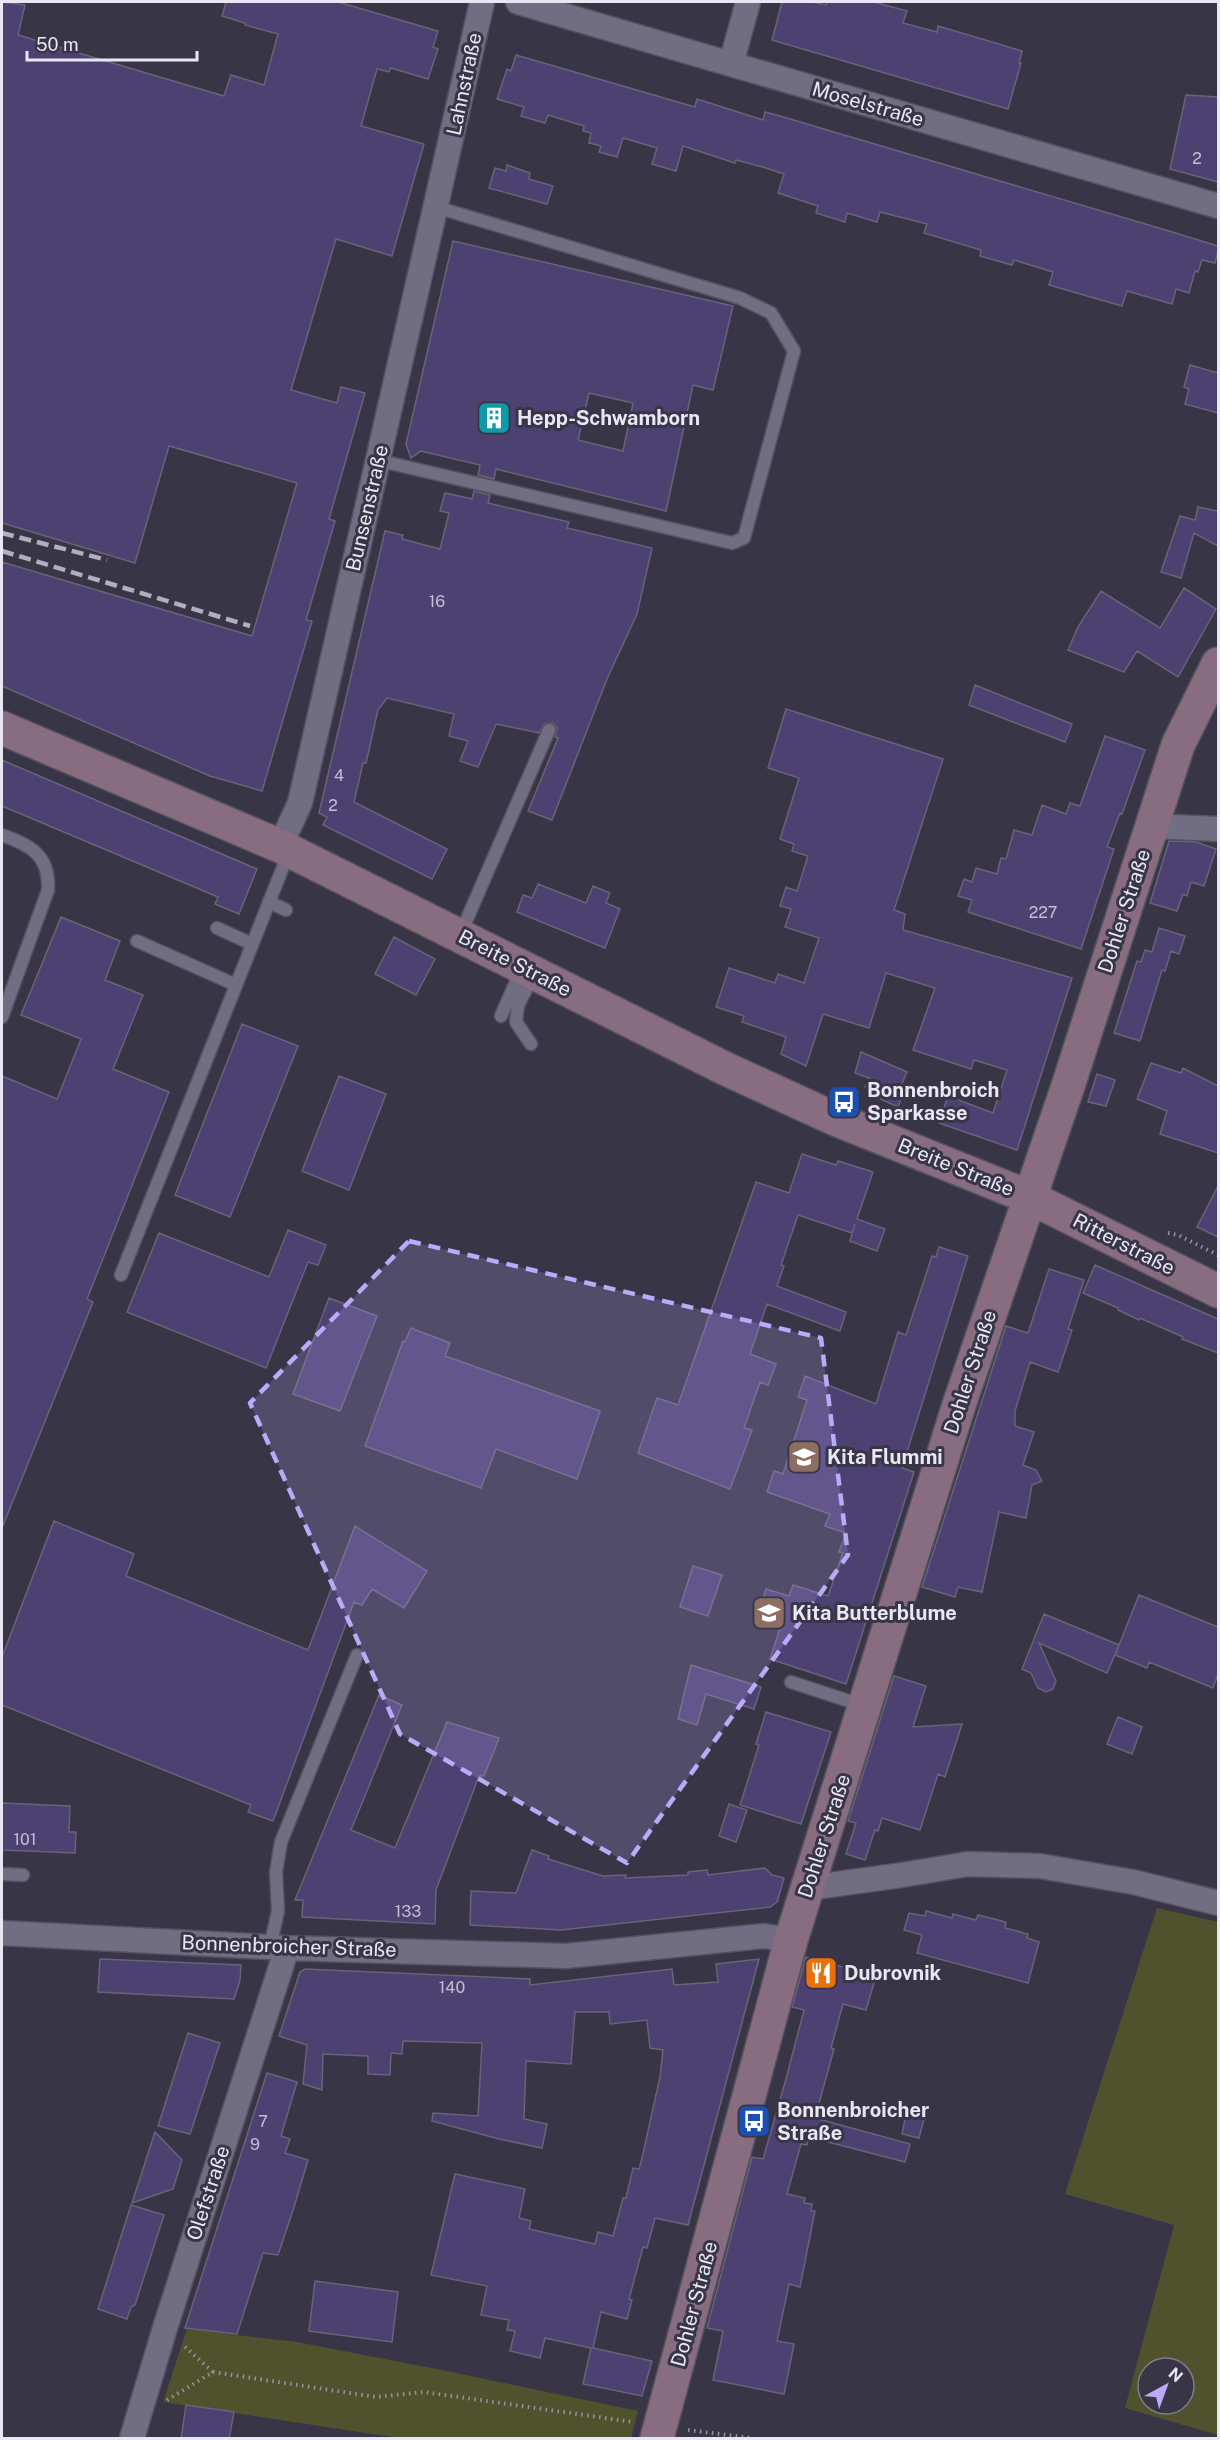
<svg xmlns="http://www.w3.org/2000/svg" width="1220" height="2440" font-family="'Public Sans',sans-serif">
<style>
.green{fill:#50522e;fill-rule:evenodd}
.building{fill:#4d4172;stroke:#676478;stroke-width:1.5;fill-rule:evenodd}
.lines{fill:none;stroke-linecap:round;stroke-linejoin:round}
.lane-casing{stroke:#545160;stroke-width:15}
.street-casing{stroke:#545160;stroke-width:27}
.secondary-casing{stroke:#545160;stroke-width:36}
.path{stroke:#9693a2;stroke-width:4;stroke-dasharray:1.5 4.5;stroke-linecap:butt}
.lane{stroke:#716d82;stroke-width:12}
.street{stroke:#716d82;stroke-width:24}
.secondary{stroke:#886c80;stroke-width:33}
.rail{stroke:#b1afbd;stroke-width:4.5;stroke-dasharray:12 6;stroke-linecap:butt}
.marked{fill:#b9abf7;fill-opacity:0.2;stroke:#b9abf7;stroke-width:4.5;stroke-dasharray:12 8;stroke-linejoin:round}
.labels{text-anchor:middle;dominant-baseline:central;stroke-width:6;stroke-linejoin:round;paint-order:stroke}
.number-label{font-size:16px;fill:#c2bed3}
.street-label{font-size:20px;fill:#e9e7f3;stroke:#383547}
.poi-label{font-size:20px;font-weight:bold;fill:#e9e7f3;stroke:#383547;text-anchor:start}
</style>
<rect width="100%" height="100%" fill="#383547"/>
<path class="green" d="M1157,1908L1218,1922V2435L1125,2408L1174,2225L1065,2194ZM1148,2368H1184V2404H1148Z
M187,2329L297,2342L447,2371L638,2411L631,2438H399L163,2402Z"/>
<path class="building" d="M2,2L25,5L18,35L224,96L231,75L264,85L278,34L245,25V23L222,16L226,2H338L438,31L433,47L438,49L428,79L391,68L389,72L377,69L361,126L424,144L392,256L336,239L291,390L337,403L341,387L365,393L329,519L335,521L306,620L312,621L262,791L210,776L2,686V562L252,636L297,483L169,446L135,563L2,523Z
M782,2H812L826,5L827,2H874L907,11L903,23L937,32L938,26L1022,51L1019,63H1021L1008,109L772,40Z
M516,55L695,107L697,99L763,120L765,112L780,116L1169,231L1218,246V250L1215,263L1202,260L1198,272L1195,271L1189,293L1176,289L1172,304L1127,291L1122,306L1049,285L1053,272L1014,260L1012,265L980,256L981,250L924,233L927,224L880,212L877,222L847,213L845,222L816,213L818,206L778,193L784,174L766,168L736,160L735,163L683,146L676,171L652,164L657,148L623,138L617,157L599,152L601,146L589,143L591,133L583,131L584,126L548,115L545,123L521,116L524,107L497,99L507,69L511,71Z
M1186,95L1218,97V182L1170,169Z
M507,165L530,173L529,179L553,186L547,204L489,188L495,168L506,171Z
M453,241L733,306L713,390L693,385L666,511L496,469L494,479L478,475L480,465L421,451L411,458L406,444ZM589,393L633,403L623,451L578,440Z
M1190,365L1218,373V413L1185,404L1189,389L1184,387Z
M474,491L490,495L488,503L569,522L567,528L652,548L637,614L607,679L552,820L528,811L558,738L555,737L557,728L553,723L544,724L539,733L496,724L478,767L460,761L468,741L449,736L454,714L387,698L378,710L366,763H363L354,802L447,849L432,879L323,825L327,817L319,813L385,531L403,535L402,539L440,549L449,513L440,511L445,493L472,499Z
M1198,507L1218,511V546L1194,533L1181,578L1161,572L1180,516L1195,520Z
M1184,588L1216,609L1178,677L1137,651L1124,672L1068,650L1078,627L1101,591L1160,628Z
M975,685L1072,724L1065,742L969,705Z
M786,709L943,759L894,910L905,914L903,930L1072,978L1017,1150L939,1123L948,1096L993,1113L1007,1070L974,1060L971,1069L913,1050L935,988L886,973L869,1028L823,1014L806,1066L781,1054L786,1037L742,1022L744,1016L716,1007L729,968L775,983L778,974L804,983L819,938L785,927L791,909L780,906L786,887L797,891L808,856L792,851L794,844L780,839L799,778L768,768Z
M1105,736L1145,750L1122,814L1120,813L1107,847L1114,849L1081,949L968,912L972,900L958,896L964,879L972,882L976,868L997,874L1001,858L1006,859L1014,830L1032,835L1042,805L1066,814L1070,803L1080,806Z
M2,760L257,869L239,914L215,904L218,897L2,806Z
M1169,841L1196,842L1216,849L1204,886L1191,882L1187,896L1183,894L1177,911L1150,903Z
M538,884L586,903L593,886L610,893L606,903L620,909L605,948L517,912L523,895L532,898Z
M61,917L120,941L105,980L143,995L113,1069L169,1092L87,1299L93,1302L2,1528V1076L57,1099L81,1039L21,1015Z
M1159,928L1185,936L1179,954L1171,951L1165,971L1162,970L1140,1041L1114,1033L1137,961L1141,962L1145,950L1152,952Z
M394,937L435,959L416,995L375,974Z
M242,1024L298,1046L230,1217L175,1195Z
M861,1052L907,1072L901,1086L905,1088L898,1107L872,1095L873,1091L865,1087L869,1078L855,1073Z
M1151,1063L1181,1073L1183,1068L1218,1086V1153L1160,1134L1167,1111L1137,1099Z
M1097,1074L1115,1080L1106,1106L1088,1102Z
M339,1076L386,1094L349,1190L302,1171Z
M802,1154L836,1165L838,1161L873,1172L857,1219L885,1229L877,1251L850,1241L855,1224L852,1233L798,1215L781,1265L784,1266L777,1286L846,1312L840,1331L767,1304L750,1354L776,1364L768,1385L760,1382L744,1428L752,1430L730,1489L638,1453L657,1398L678,1405L756,1182L789,1193Z
M1218,1186V1237L1197,1227Z
M288,1230L326,1245L318,1265L308,1262L266,1368L127,1312L159,1233L269,1277Z
M939,1247L968,1256L902,1468L914,1472L846,1684L770,1659L783,1619L759,1611L766,1589L789,1596L793,1585L828,1596L843,1553L839,1552L846,1533L825,1526L830,1514L767,1492L774,1471L783,1474L807,1400L798,1397L805,1376L876,1404L898,1332L906,1335L932,1256L936,1257Z
M1095,1265L1218,1319V1353L1182,1339L1183,1337L1140,1318L1139,1320L1118,1310V1308L1083,1293Z
M1049,1269L1084,1280L1068,1329L1072,1330L1058,1372L1030,1362L1015,1411V1426L1034,1432L1023,1465L1036,1470L1042,1481L1032,1485L1026,1518L999,1512L982,1592L958,1587L955,1597L922,1587L1006,1326L1028,1333Z
M329,1298L377,1316L340,1411L293,1394Z
M411,1328L450,1343L445,1356L600,1411L577,1479L496,1449L481,1488L365,1446L403,1341L405,1342Z
M54,1521L134,1554L126,1576L308,1650L355,1526L427,1571L404,1608L372,1589L362,1605L354,1602L273,1821L248,1812L251,1805L2,1705V1657Z
M693,1566L722,1575L708,1616L680,1607Z
M1139,1595L1218,1627V1674L1213,1688L1149,1662L1147,1668L1115,1655Z
M1044,1614L1119,1645L1107,1673L1039,1643L1056,1681L1053,1689L1046,1692L1038,1688L1031,1673L1022,1669Z
M691,1665L761,1687L754,1709L706,1694L697,1725L678,1719Z
M894,1676L926,1686L913,1727L962,1724L945,1777L938,1774L920,1830L882,1818L878,1831L875,1830L865,1860L846,1854L856,1823L848,1821Z
M379,1695L402,1705L351,1830L395,1848L447,1722L499,1738L484,1776H479L436,1890L435,1924L302,1917L303,1900H295Z
M766,1712L831,1732L801,1824L740,1805L759,1745L756,1744Z
M1118,1717L1142,1727L1132,1754L1107,1744Z
M2,1803L70,1806L69,1832H76L75,1853L2,1850Z
M729,1804L747,1810L736,1842L719,1836Z
M532,1850L549,1856L548,1859L603,1876L626,1875L625,1878L688,1875V1872L707,1870L708,1875L765,1868L772,1875L784,1878L777,1902L770,1907L561,1930L470,1925L471,1891L516,1893Z
M926,1911L952,1918L953,1914L976,1920L978,1915L1006,1922L1005,1928L1028,1934L1027,1938L1039,1942L1028,1983L917,1953L922,1935L904,1930L909,1913L925,1916Z
M806,1957L876,1976L866,2010L843,2004L831,2048L834,2049L815,2118L910,2144L905,2162L809,2137L807,2145L801,2144L787,2194L805,2198L804,2203L812,2204L811,2211H815L800,2287L789,2284L777,2341L794,2344L784,2394L713,2380L723,2331L707,2328L752,2157L763,2159L786,2079L804,2010L792,2007Z
M100,1959L241,1965L240,1980L234,1999L98,1992Z
M759,1959L688,2225L655,2218L647,2248L643,2247L629,2299L632,2300L627,2319L601,2312L593,2348L652,2361L642,2396L583,2384L591,2348L545,2338L540,2358L510,2351L515,2331L507,2330L509,2320L481,2315L487,2286L431,2275L455,2174L525,2189L519,2218L531,2221L529,2229L595,2244L598,2232L613,2236L623,2198H626L633,2168L639,2169L642,2158L660,2077L663,2050L650,2048L647,2020L610,2024L609,2012H575L571,2064L526,2061L524,2119L547,2124L542,2148L499,2139L432,2121L433,2113L478,2116L482,2043L403,2041L402,2054L391,2053L390,2075L368,2074V2056L323,2054L322,2090L303,2084L307,2045L279,2036L300,1972L305,1969L530,1979V1985L672,1969L674,1985L718,1982L716,1964Z
M188,2033L220,2043L190,2134L158,2126Z
M267,2073L297,2082L281,2136L290,2139L285,2153L308,2160L294,2207L278,2255L263,2253L237,2334L185,2328Z
M906,2114L924,2119L919,2138L902,2134Z
M155,2132L182,2160L173,2189L132,2203Z
M131,2205L164,2215L135,2305L131,2307L127,2319L98,2309Z
M315,2281L398,2292L392,2342L309,2331Z
M186,2405L234,2412L229,2439H181Z"/>
<g class="lines">
<defs>
<path id="lane" d="M377,460L732,543L744,538L794,351L771,313L740,298L436,207
M2,835C31,845 50,856 48,890L2,1017
M269,902L286,910
M217,928L252,944
M460,935L549,730
M137,941L236,985
M501,1016L522,968
M531,1044L516,1022L518,1005L533,976
M121,1275L289,852
M791,1682L864,1706
M2,1874L23,1875
M270,1947L278,1911L276,1872L281,1842L357,1655"/>
<path id="street" d="M518,2L1218,206
M731,64L748,2
M1151,826L1218,829
M280,846L300,803L482,2
M808,1888L902,1875L968,1864L1040,1866L1133,1882L1218,1903
M2,1933L287,1948L566,1956L764,1936L791,1940
M132,2438L165,2328L287,1948"/>
<path id="secondary" d="M2,728L280,846L726,1069L835,1119L1029,1197L1218,1291
M657,2438L791,1940L959,1405L1068,1086L1178,745L1218,664"/>
</defs>
<use href="#lane" class="lane-casing"/>
<use href="#street" class="street-casing"/>
<use href="#secondary" class="secondary-casing"/>
<path class="path" d="M1168,1233L1178,1235L1218,1255
M213,2372L376,2397L424,2392L633,2422
M167,2400L213,2372L183,2345
M688,2430L752,2438"/>
<use href="#lane" class="lane"/>
<use href="#street" class="street"/>
<use href="#secondary" class="secondary"/>
<path class="rail" d="M2,533L107,560
M2,551L250,626"/>
</g>
<path class="marked" d="M409,1241L821,1338L848,1555L627,1863L400,1734L250,1403Z"/>
<defs>
<symbol id="building-square" viewBox="-11 -11 22 22"><rect x="-9" y="-9" width="18" height="18" rx="4" fill="#0f9aa8" stroke="#383547"/><path d="M-4-6H4V6H1V3H-1V6H-4ZM-2.5-4.3h1.7v1.8h-1.7ZM.8-4.3h1.7v1.8H.8ZM-2.5-1h1.7V.8h-1.7ZM.8-1h1.7V.8H.8Z" fill="#fff"/></symbol>
<symbol id="bus-square" viewBox="-11 -11 22 22"><rect x="-9" y="-9" width="18" height="18" rx="4" fill="#1a4fb4" stroke="#383547"/><path d="M-5-6H5V4H4V6H2V4H-2V6H-4V4H-5ZM-3.5-4V0h7V-4ZM-3.5 1.2v1.5H-2V1.2ZM2 1.2v1.5H3.5V1.2Z" fill="#fff"/></symbol>
<symbol id="school-square" viewBox="-11 -11 22 22"><rect x="-9" y="-9" width="18" height="18" rx="4" fill="#8d6e63" stroke="#383547"/><path d="M0-5L7-2L0 1L-7-2ZM-4 1L0 2.5L4 1V4Q0 6-4 4Z" fill="#fff"/></symbol>
<symbol id="restaurant-square" viewBox="-11 -11 22 22"><rect x="-9" y="-9" width="18" height="18" rx="4" fill="#e8710a" stroke="#383547"/><path d="M-5-6h1v4h1v-4h1v4h1v-4h1v5L-1.5 .5V6h-2V.5L-5-1ZM5-6V6H3V1.5H1.5Q1.5-4 5-6Z" fill="#fff"/></symbol>
</defs>
<g fill-rule="evenodd">
<use href="#building-square" x="475" y="399" width="38" height="38"/>
<use href="#bus-square" x="825" y="1083" width="38" height="38"/>
<use href="#school-square" x="785" y="1438" width="38" height="38"/>
<use href="#school-square" x="750" y="1594" width="38" height="38"/>
<use href="#restaurant-square" x="802" y="1954" width="38" height="38"/>
<use href="#bus-square" x="735" y="2102" width="38" height="38"/>
</g>
<g class="labels">
<g class="number-label">
<text x="1197" y="158">2</text>
<text x="437" y="601">16</text>
<text x="339" y="775">4</text>
<text x="333" y="805">2</text>
<text x="1043" y="912">227</text>
<text x="25" y="1839">101</text>
<text x="408" y="1911">133</text>
<text x="452" y="1987">140</text>
<text x="263" y="2121">7</text>
<text x="255" y="2144">9</text>
</g>
<g class="street-label">
<text transform="translate(464 84) rotate(-78)">Lahnstraße</text>
<text transform="translate(868 104) rotate(16)">Moselstraße</text>
<text transform="translate(367 508) rotate(-77)">Bunsenstraße</text>
<text transform="translate(1124 911) rotate(-72)">Dohler Straße</text>
<text transform="translate(515 963) rotate(27)">Breite Straße</text>
<text transform="translate(956 1167) rotate(22)">Breite Straße</text>
<text transform="translate(1124 1244) rotate(27)">Ritterstraße</text>
<text transform="translate(970 1372) rotate(-72)">Dohler Straße</text>
<text transform="translate(824 1836) rotate(-72)">Dohler Straße</text>
<text transform="translate(289 1946) rotate(2)">Bonnenbroicher Straße</text>
<text transform="translate(208 2193) rotate(-72)">Olefstraße</text>
<text transform="translate(694 2304) rotate(-75)">Dohler Straße</text>
</g>
<g class="poi-label">
<text x="517" y="418">Hepp-Schwamborn</text>
<text x="867" y="1090">Bonnenbroich<tspan x="867" dy="23">Sparkasse</tspan></text>
<text x="827" y="1457">Kita Flummi</text>
<text x="792" y="1613">Kita Butterblume</text>
<text x="844" y="1973">Dubrovnik</text>
<text x="777" y="2110">Bonnenbroicher<tspan x="777" dy="23">Straße</tspan></text>
</g>
</g>
<rect width="1220" height="2440" fill="none" stroke="#e9e7f3" stroke-width="6"/>
<g transform="translate(1166 2386) rotate(41)"><circle r="28" fill="#383547" stroke="#7f7c8c" stroke-width="1.5"/>
<path d="M0-4.5L10 22L0 15L-10 22Z" fill="#b9abf7"/>
<text y="-9" font-size="16" font-weight="bold" text-anchor="middle" fill="#e9e7f3">N</text>
</g>
<path d="M27 51v9h170v-9" fill="none" stroke="#e9e7f3" stroke-width="3"/>
<text x="36" y="51" font-size="18" fill="#e9e7f3" stroke="#383547" stroke-width="4.5" paint-order="stroke">50 m</text>
</svg>
